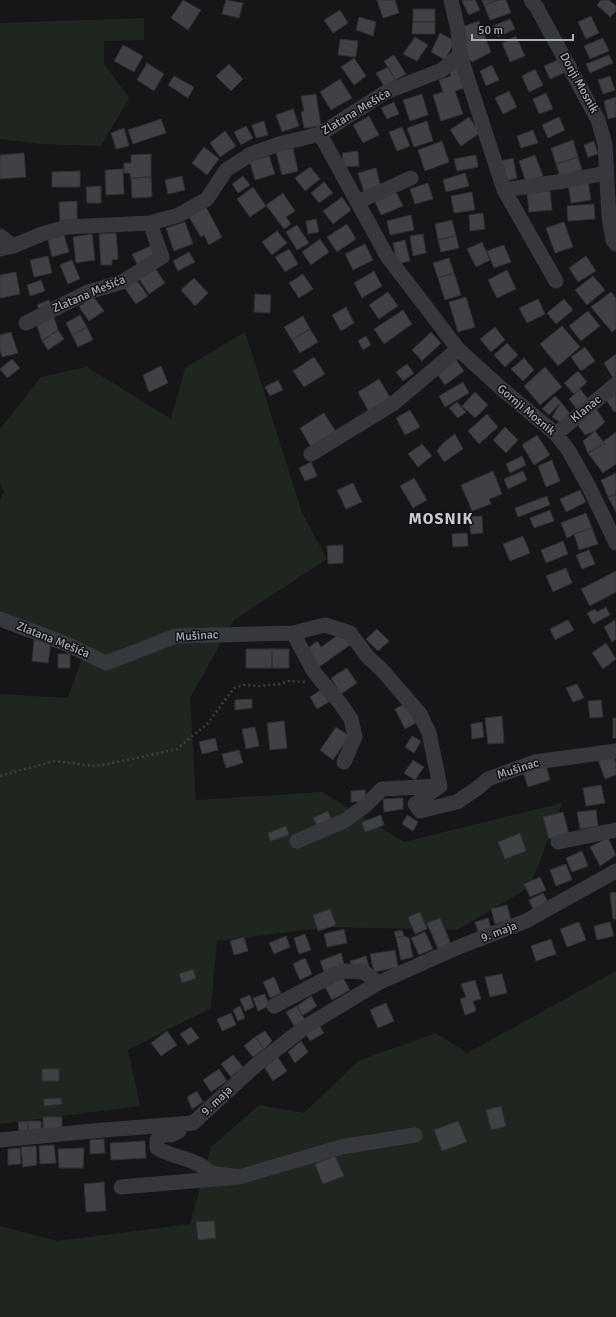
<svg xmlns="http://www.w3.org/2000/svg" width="616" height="1317" font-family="Signika,sans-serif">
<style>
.green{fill:#1e261f}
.building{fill:#404145;stroke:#303034}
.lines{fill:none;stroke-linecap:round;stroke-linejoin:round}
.path{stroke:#3d3f44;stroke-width:2.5;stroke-dasharray:2 3;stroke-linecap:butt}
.street{stroke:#37383d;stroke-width:15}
.labels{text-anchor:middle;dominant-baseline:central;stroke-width:3;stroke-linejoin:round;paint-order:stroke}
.street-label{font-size:12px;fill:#a8adb8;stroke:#111113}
.district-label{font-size:16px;font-weight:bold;letter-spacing:1px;fill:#c9ccd4;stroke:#111113}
</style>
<rect width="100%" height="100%" fill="#161618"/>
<path class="green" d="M144,18V40L104,41V63L129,98L101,146L40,144L0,139V23Z
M245,332L302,513L327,559L234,620L190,698L196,800L322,792L404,842L562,803L530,887L457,930L330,927L217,941L211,1008L128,1050L140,1106L0,1124V694L68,698L82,658L0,614V499L4,491L0,483V429L41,377L87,367L171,419L185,368Z
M616,971V1317H0V1226L57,1241L190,1224L211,1147L259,1105L304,1113L358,1061L436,1033L467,1053Z"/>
<path class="building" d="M183,0L201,10L188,30L171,18Z
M226,0L243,3L239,18L222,14Z
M377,0H395L399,13L383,18Z
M464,0H475L480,10L469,15L462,1Z
M482,0H499L484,5Z
M499,0H506L511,13L490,20L484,5Z
M601,0H609L616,6V11L610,17L597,5Z
M413,9H435V22H413Z
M340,10L348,23L333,33L324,20Z
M591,16L599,33L586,39L578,22Z
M359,17L376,22L373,36L356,30Z
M510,19L515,29L498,37L493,26Z
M479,21L491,52L472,62L464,55L462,27Z
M413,22H435V34H412Z
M440,33L455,41L445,60L431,52Z
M516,36L525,56L510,62L502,43Z
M415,37L428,45L417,61L403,54Z
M603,38L609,51L590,59L584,46Z
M340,39L358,41L356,57L338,55Z
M123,45L143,56L134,72L114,61Z
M394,55L406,74L395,80L384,61Z
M609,55L613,63L590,73L586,64Z
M354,58L366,76L354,85L341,67Z
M560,59L566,72L550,79L544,66Z
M147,63L164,74L154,91L137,80Z
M229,64L243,79L231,91L216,76Z
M492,65L499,80L486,86L480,71Z
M388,67L395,80L384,86L376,73Z
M457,68L464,88L455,91L463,114L441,121L433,95L443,92L439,80L451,76L449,70Z
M535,69L543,85L529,92L522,76Z
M174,76L194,87L188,98L168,85Z
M610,76L615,90L603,94L598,80Z
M340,79L352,98L331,110L320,92Z
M509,91L517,107L503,114L495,98Z
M546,93L553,109L539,114L533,99Z
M316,94L321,126L304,128L301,112L304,111L301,96Z
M422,94L428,115L410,121L403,100Z
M616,97V117L608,119L604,101Z
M394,102L399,114L387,119L381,108Z
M293,109L299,126L282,132L276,115Z
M369,116L379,135L363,143L353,125Z
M469,117L480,133L461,146L450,130Z
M559,117L565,130L548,138L542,125Z
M161,119L166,133L133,144L128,130Z
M264,121L268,135L256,138L252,125Z
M427,121L433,141L414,147L407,128Z
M246,126L253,138L241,145L234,132Z
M402,127L410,146L397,151L389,132Z
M124,128L129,146L116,149L111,133Z
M533,130L538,143L521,148L517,136Z
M225,131L236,146L220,157L210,143Z
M573,140L578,157L556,164L551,148Z
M442,141L449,162L425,171L418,150Z
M594,141L598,154L588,157L584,145Z
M204,147L219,159L207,175L192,163Z
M293,148L298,171L282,175L276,152Z
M358,151L359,166L344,167L342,153Z
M24,153L26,177L0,179V155Z
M151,154V177L131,178L130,173H124V163H131V155Z
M476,155L478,167L457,171L454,159Z
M535,155L543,176L526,182L519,161Z
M269,156L275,174L255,180L250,162Z
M578,157L582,170L560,176L556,164Z
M513,158L517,178L504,182L500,161Z
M310,167L320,179L305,191L295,178Z
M376,168L381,187L364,192L358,173Z
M123,169L124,194L106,195L105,170Z
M80,171V187H52V172Z
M465,173L469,186L446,192L443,180Z
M182,176L185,190L168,194L165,180Z
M243,176L250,185L238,193L232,184Z
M151,177L152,197L132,198L131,178Z
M588,181L591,200L571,203L568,184Z
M324,182L333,193L319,203L311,193Z
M428,183L433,199L415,204L410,189Z
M101,186V203H87L86,187Z
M253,187L266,206L250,217L237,199Z
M550,191L552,210L529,212L527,193Z
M396,192L403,206L381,215L375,202Z
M472,192L475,210L454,213L451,196Z
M283,193L295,211L286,217L291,224L284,229L266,205Z
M342,197L351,210L333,224L323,211Z
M77,201V220L60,221L59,202Z
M594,204L595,219L568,221L567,206Z
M206,207L222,237L209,245L204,235L201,237L189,217Z
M483,213L485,229L470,231L469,215Z
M411,215L414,230L390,235L387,221Z
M316,219L319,232L308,234L306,221Z
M452,220L456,236L438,240L435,224Z
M185,222L193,244L174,251L166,228Z
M564,222L573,247L555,253L546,228Z
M347,224L356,239L337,252L327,237Z
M297,225L309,243L297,250L286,232Z
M277,231L287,243L272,255L262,242Z
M116,233L118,259L112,260V265H101L99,234Z
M92,234L95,260L76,263L73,237Z
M423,234L426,253L413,256L410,236Z
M64,235L69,252L52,257L48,240Z
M456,236L459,248L441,252L438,240Z
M320,239L329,252L311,265L302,252Z
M405,240L410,261L397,264L393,243Z
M482,242L490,260L476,267L467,249Z
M365,244L373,260L353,270L345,254Z
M504,245L511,262L494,268L487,251Z
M151,246L155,255L137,264L132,254Z
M289,249L298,264L285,272L275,257Z
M189,252L195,262L178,271L173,261Z
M48,256L52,273L34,277L30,260Z
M586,256L596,271L578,282L569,268Z
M449,258L454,273L438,278L433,263Z
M72,260L80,279L68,284L60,265Z
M155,268L165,283L149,294L139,279Z
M507,270L516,289L497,298L488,280Z
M374,271L382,286L362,298L354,283Z
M16,272L20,294L0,298V275Z
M454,273L461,295L445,300L438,278Z
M303,274L313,289L299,298L289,283Z
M593,276L605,290L587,305L575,290Z
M194,278L208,293L195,306L181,290Z
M136,279L148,296L136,304L124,287Z
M41,280L45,291L30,296L27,285Z
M388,292L398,306L379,319L369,305Z
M611,292L616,298V329L612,332L591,307Z
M255,294L271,295L270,313L254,312Z
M93,296L104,311L89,321L79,307Z
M466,297L475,327L458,332L449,302Z
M538,299L545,314L527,323L519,308Z
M564,299L573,310L556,324L547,313Z
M49,300L52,307L41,313L37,305Z
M346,307L354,323L341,331L332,315Z
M403,310L412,324L384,344L374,329Z
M588,311L600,326L581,341L569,326Z
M80,315L87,327L72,335L66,323Z
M303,316L310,329L292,340L284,327Z
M54,317L58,330L42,341L36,323Z
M562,326L580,347L558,366L540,344Z
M87,327L93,340L78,347L72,335Z
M495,327L505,340L491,352L480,339Z
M310,329L318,342L300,353L292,340Z
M58,330L64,339L48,350L42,341Z
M11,332L18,353L2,357L0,350V335Z
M431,332L441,343L422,361L412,350Z
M366,336L371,345L363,350L358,341Z
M507,343L518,355L505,367L494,355Z
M585,347L595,361L581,371L571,357Z
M616,354V376L613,378L604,363Z
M314,357L325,374L304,387L293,371Z
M524,358L534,370L523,381L511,369Z
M12,359L20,368L7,378L0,369Z
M456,360L464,371L445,385L437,374Z
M407,364L414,373L403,381L396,372Z
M161,366L168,383L149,392L143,375Z
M545,367L562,387L540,405L524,386Z
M578,371L587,382L574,394L564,383Z
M379,379L391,399L369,412L358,392Z
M278,380L283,390L270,396L265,387Z
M463,382L469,393L445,407L439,396Z
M580,389L588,399L577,409L569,399Z
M616,391V411L614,412L605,398Z
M475,392L488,405L475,418L462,406Z
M555,396L561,402L549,415L542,409Z
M457,402L466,412L458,418L449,408Z
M561,402L570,414L560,422L552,417Z
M595,407L605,422L595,431L585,435L575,421Z
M410,410L420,427L405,435L396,418Z
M324,413L336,432L311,447L300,428Z
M487,414L498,427L479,444L468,431Z
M505,427L518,440L506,453L493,440Z
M595,431L605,444L588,453L583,441Z
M616,432V464L603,473L588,453Z
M455,434L463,449L444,462L437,451L443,443Z
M537,435L550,455L534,465L522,445Z
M422,444L432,456L418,467L408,454Z
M522,456L526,465L510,473L506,464Z
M552,460L560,481L546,487L538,466Z
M311,462L317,476L305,481L299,468Z
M493,471L502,494L489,499L491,504L472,511L461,485Z
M523,471L527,480L508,489L504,479Z
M616,473V494L608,497L601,480Z
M414,478L427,500L413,508L400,486Z
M353,483L362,502L346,509L337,490Z
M580,490L586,502L566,512L560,499Z
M616,494V512L608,497Z
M547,496L550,505L518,517L515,508Z
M550,510L554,521L534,528L530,518Z
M586,513L592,528L574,534L567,538L561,523Z
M482,516L483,533L471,534L469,517Z
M592,528L598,544L579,550L574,534Z
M467,533L468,546L453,547L452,534Z
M523,536L530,553L510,561L503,544Z
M563,541L568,554L546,563L541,550Z
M343,545V563L328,564L327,546Z
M589,550L595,564L582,569L576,555Z
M566,568L572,583L553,592L546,576Z
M616,571V592L590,606L581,589Z
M606,607L610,615L593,624L587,613L595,609L597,612Z
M568,620L574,630L555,640L550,629Z
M615,620L616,639L612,642L604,627Z
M377,629L389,641L378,651L366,639Z
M341,633L350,645L319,667L307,649L317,641L321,647Z
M34,640L51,642L48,663L32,661Z
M606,643L616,659L603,669L592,653Z
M246,649H272V668H246Z
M272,649H289V668H272Z
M58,654H70V668H58Z
M347,668L357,683L341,694L331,678Z
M577,684L584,698L573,702L566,688Z
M321,690L329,702L317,709L310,697Z
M252,699V708L235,710V700Z
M601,700L603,717L590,718L588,701Z
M406,703L416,723L405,729L395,709Z
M502,716L504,743L488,744L485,718Z
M613,718H616V738H613Z
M284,721L287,748L270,750L267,723Z
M482,722L484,737L472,739L471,724Z
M255,727L259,746L246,749L242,729Z
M336,727L349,736L333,760L320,750Z
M412,736L421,741L414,753L405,747Z
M215,738L218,750L202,754L199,742Z
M239,750L243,763L226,768L222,754Z
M613,754L616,763V775L605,779L598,760Z
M413,760L424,767L415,780L404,773Z
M546,765L550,780L528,787L523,772Z
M601,785L605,803L586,806L583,788Z
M365,790L366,801L351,802V791Z
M403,798V809L384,812L383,799Z
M596,810L598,826L580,829L577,812Z
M328,811L332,820L318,827L313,818Z
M563,812L569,834L549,839L543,817Z
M381,815L384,825L365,832L362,822Z
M407,815L418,822L413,831L402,824Z
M286,826L289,835L270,841L268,833Z
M520,833L526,851L505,859L498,842Z
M608,838L616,855L600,866L590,847Z
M582,851L588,866L572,872L566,858Z
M566,864L572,880L556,886L550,870Z
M540,877L546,890L530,897L524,884Z
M616,892V919H613L610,893Z
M543,893L549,904L534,911L529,900Z
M507,905L511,920L495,924L491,909Z
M330,909L336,925L318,931L313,915Z
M420,912L427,929L415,934L408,917Z
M440,918L451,944L438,949L427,923Z
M488,918L491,928L478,932L475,922Z
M579,922L586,940L567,947L560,929Z
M610,922L614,936L597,940L594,926Z
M344,929L347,943L327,947L324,934Z
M402,930L404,936L396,938L394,932Z
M425,932L433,949L419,955L411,938Z
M305,934L311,950L299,954L294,938Z
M286,936L290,947L274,954L269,943Z
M404,936L409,938L413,957L401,960L396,938Z
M244,937L248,951L234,955L230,941Z
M551,939L556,954L536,961L531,946Z
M395,950L398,967L374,972L370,954Z
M341,953L344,964L324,971L320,961Z
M366,956L369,967L353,971L350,961Z
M305,958L312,974L300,980L293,964Z
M193,969L196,978L182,983L179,974Z
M502,974L507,993L490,997L485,977Z
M274,977L281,993L270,998L263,982Z
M343,978L350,990L332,1000L325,987Z
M475,980L481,999L473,1001L476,1011L465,1015L460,999L466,997L461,984Z
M265,994L269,1006L258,1011L253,998Z
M250,995L254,1007L245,1011L240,999Z
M311,996L317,1006L302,1016L297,1006Z
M386,1003L394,1021L378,1028L370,1010Z
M240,1006L245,1018L238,1021L233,1010Z
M297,1006L305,1020L294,1026L286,1012Z
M231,1013L236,1025L222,1031L217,1019Z
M319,1025L324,1033L310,1041L305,1033Z
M191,1027L199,1038L188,1045L180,1034Z
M167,1031L177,1045L161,1056L151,1043Z
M265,1031L272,1041L264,1049L255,1037Z
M255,1037L264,1049L253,1057L244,1046Z
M301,1041L308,1052L295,1063L288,1052Z
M233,1055L243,1067L231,1077L221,1064Z
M277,1056L287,1071L273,1081L263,1065Z
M42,1069H59V1081H42Z
M219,1069L227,1081L211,1092L203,1080Z
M197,1091L203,1102L192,1109L187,1097Z
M61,1098L62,1104L44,1106V1099Z
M501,1106L506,1126L491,1130L486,1110Z
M43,1117H62V1130L43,1131Z
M28,1121H41V1132H28Z
M28,1121V1132L19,1134L18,1122Z
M458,1121L467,1142L442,1151L434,1130Z
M104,1139L105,1153L90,1154V1140Z
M145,1141L146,1158L111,1160L110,1143Z
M54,1145L56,1163L40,1164L39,1146Z
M36,1146L37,1165L23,1167L21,1147Z
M20,1148L21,1164L8,1165V1149Z
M84,1148L83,1168H59L58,1149Z
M335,1156L344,1176L323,1184L315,1164Z
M104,1182L106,1211L86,1212L84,1184Z
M214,1221L216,1238L198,1240L196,1222Z"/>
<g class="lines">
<path class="path" d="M0,776L54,761L96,766L128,760L177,749L208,723L234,688L244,685L259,686L280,684L288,681L306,682"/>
<path class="street" d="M531,0L537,8L598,120L605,144L609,217L613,240L616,244
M460,55L504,190L556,281
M320,134L387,256L458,349L502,389L556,434L569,451L589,487L616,543
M504,190L564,181L606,173
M358,202L411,178
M0,236L13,246
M0,249L13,246L42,234L67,227L150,223L179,215L207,199L226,170L251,154L279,144L320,134L386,92L442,70L460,55L458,30L451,0
M26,323L88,292L122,282L162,257L150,223
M556,434L616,384
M311,454L394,403L458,349
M0,619L64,643L106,663L176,636L293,633L325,625L350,633L368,657L382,670L420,714L429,733L440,786
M293,633L314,672L340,703L351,719L355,737L344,762
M440,786L415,804L420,811L457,802L479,787L488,779L535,762L616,751
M297,841L344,821L365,806L382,789L440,786
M558,842L616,830
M274,1006L335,974L346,971L364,972L378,983
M0,1140L92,1131L193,1123L255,1066L305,1027L378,983L461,946L526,921L616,871
M239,1177L341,1147L415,1135
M121,1187L239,1177L210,1173C197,1158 173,1158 157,1148V1140L162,1135H171L179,1131"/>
</g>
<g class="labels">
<g class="street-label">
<text transform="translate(579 83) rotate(61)">Donji Mosnik</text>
<text transform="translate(356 112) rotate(-31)">Zlatana Mešića</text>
<text transform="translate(89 294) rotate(-23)">Zlatana Mešića</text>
<text transform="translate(586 409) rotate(-39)">Klanac</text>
<text transform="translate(526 410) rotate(40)">Gornji Mosnik</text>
<text transform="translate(197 636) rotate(-4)">Mušinac</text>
<text transform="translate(53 640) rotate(22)">Zlatana Mešića</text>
<text transform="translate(518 769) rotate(-18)">Mušinac</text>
<text transform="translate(499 932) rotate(-21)">9. maja</text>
<text transform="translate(217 1101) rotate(-43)">9. maja</text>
</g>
<g class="district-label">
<text x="441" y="519">MOSNIK</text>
</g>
</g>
<path d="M472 34v6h101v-6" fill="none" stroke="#a8adb8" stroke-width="2"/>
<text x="478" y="34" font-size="12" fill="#a8adb8" stroke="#111113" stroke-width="3" paint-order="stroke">50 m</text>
</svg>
